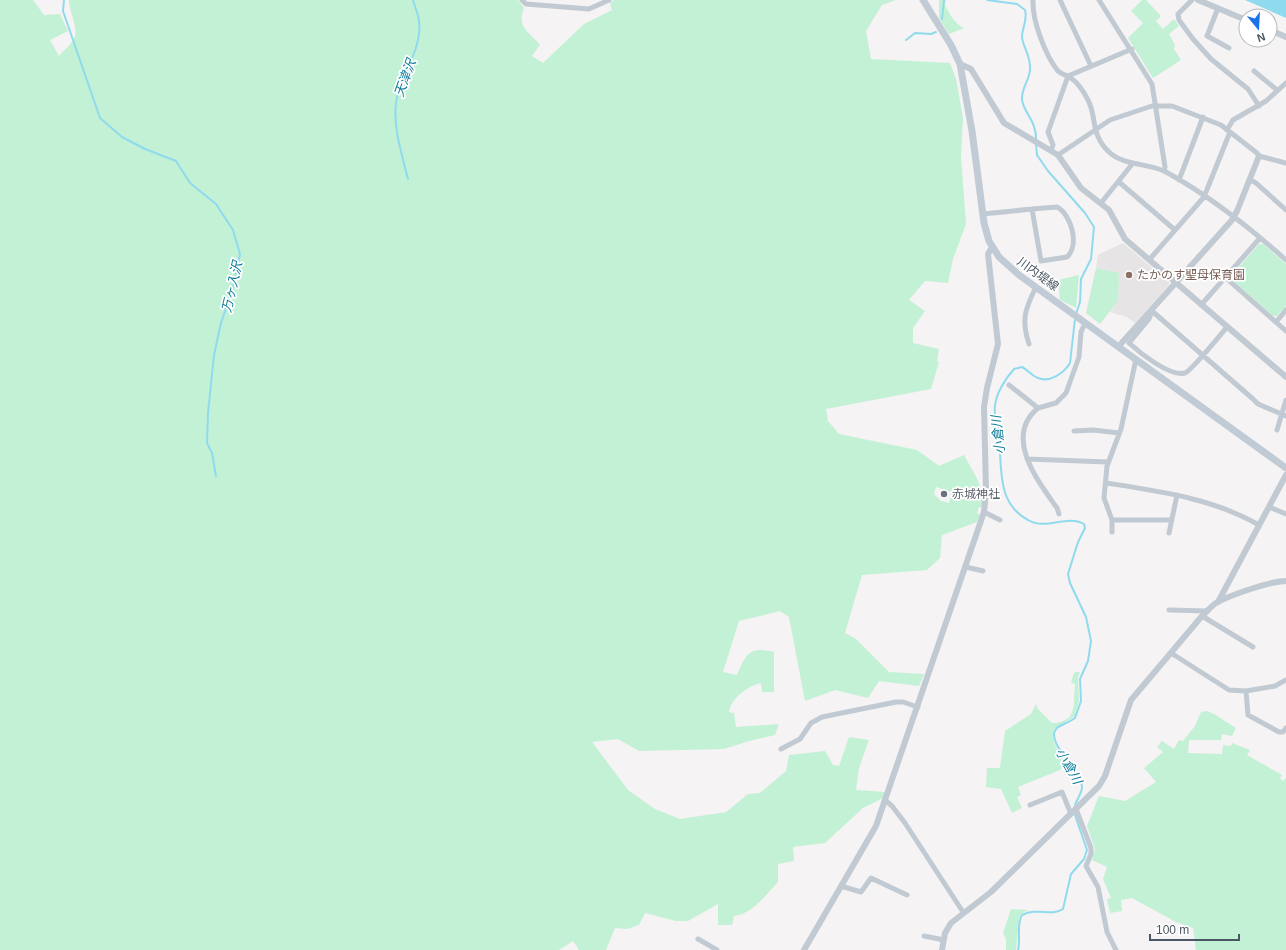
<svg xmlns="http://www.w3.org/2000/svg" width="1286" height="950" font-family="Arial,'Noto Sans JP',sans-serif">
<style>
.education{fill:#e6e4e5}
.green{fill:#c3f1d5;fill-rule:evenodd}
.water{fill:#90daee}
.lines{fill:none;stroke-linecap:round;stroke-linejoin:round}
.stream{stroke:#90daee;stroke-width:2}
.minor{stroke:#c1cad2;stroke-width:5}
.tertiary{stroke:#c1cad2;stroke-width:6}
.secondary{stroke:#c1cbd6;stroke-width:7}
.education-dot{fill:#8d6e63;stroke:#fff;stroke-width:1.5}
.worship-dot{fill:#6b7280;stroke:#fff;stroke-width:1.5}
.labels{text-anchor:middle;dominant-baseline:central;stroke-width:3.5;stroke-linejoin:round;paint-order:stroke}
.street-label{font-size:12px;fill:#4a5661;stroke:#fff}
.education-label{font-size:12px;fill:#785e54;stroke:#fff;text-anchor:start}
.worship-label{font-size:12px;fill:#5b616d;stroke:#fff;text-anchor:start}
.water-label{font-size:13px;font-style:italic;fill:#0c7c9b;stroke:#fff}
</style>
<rect width="100%" height="100%" fill="#f5f3f3"/>
<path class="education" d="M1123,243L1169,282V285L1135,323L1127,317L1110,312L1118,301L1119,273L1096,268L1098,255Z"/>
<path class="green" d="M0,0H33L44,15L60,14L68,31L50,40L59,56C64,50 73,43 75,36C78,27 69,11 69,0H518L524,8C516,27 529,32 540,45L532,56L543,63L584,24L612,10L610,3L614,0H896L882,5L866,31L871,59L950,63L956,79L963,118L961,156L966,224L953,259L948,283L925,281L909,300L925,311L913,328V343L939,349L937,361L939,362L931,389L826,409L828,421L839,434L917,450L939,466L964,455C973,472 985,487 982,507H979L977,513L980,515L977,522L942,535L940,558L927,570L862,575L845,633L856,639L889,672L924,674L919,686L879,681L868,698L835,690L805,701L789,617L780,611L739,621L723,672L737,675C746,653 750,646 774,652V692H762L761,683C748,686 731,698 729,712L734,713L736,727L779,724L775,735L749,741L724,749L639,751L618,739L592,742L628,790L655,809L680,819L726,812L748,794L760,793L786,771L789,755L825,751L833,765L839,766L849,737L869,740L859,768L856,790L885,792L883,798L863,808L825,843L793,847L794,861L778,864V882C766,895 752,914 734,916L732,925H718V904L688,921H676L645,913L639,925L627,929L615,928L606,950H579L573,941L559,950H0ZM936,487L952,492L949,503L941,501L934,494Z
M939,0H946L945,5C950,15 954,23 964,28L949,34L939,18Z
M1142,0H1146L1161,16L1156,21L1163,29L1174,19L1179,26L1169,34L1175,45L1174,49L1181,60L1153,78L1128,38L1143,23L1131,11Z
M1259,244H1263L1286,264V306L1277,316H1273L1232,280V275Z
M1096,268L1119,273L1118,301L1100,324L1086,313Z
M1079,275L1076,308L1060,300L1058,280Z
M1076,672H1080L1078,677L1079,701L1075,716L1054,729C1049,743 1060,752 1068,762L1060,770L1018,787L1021,795L1017,797L1022,808L1012,813L1001,789L986,787L987,768H1000L1005,731L1031,714L1036,704L1038,709L1052,723C1078,722 1073,705 1075,684L1071,683L1074,673Z
M1207,711L1214,714L1236,728L1232,736L1222,734L1221,740H1189L1188,753L1222,754L1223,745L1231,746L1232,743L1250,750L1247,755L1282,775L1280,778L1283,781L1286,778V950H1196L1193,928L1176,922L1132,898L1121,900L1122,911L1110,913L1107,899L1111,898L1103,879L1107,867L1092,860L1095,849L1087,826L1099,796L1125,801L1156,782L1144,768L1163,752L1157,747L1162,741L1174,749L1179,740L1183,741L1195,726L1201,712Z
M1011,909L1028,910L1021,914L1019,918L1016,950H1006V939L1003,933Z"/>
<path class="water" d="M1245,0H1286V18Z"/>
<g class="lines">
<path class="stream" d="M64,0L63,11L100,118L122,137L145,149L176,161L190,183L216,204L233,230L240,254L232,291L221,323L214,355L208,413L207,443L212,453L216,476
M987,0L1017,4L1025,10C1028,19 1022,28 1022,37C1023,48 1031,55 1030,70C1029,81 1021,89 1022,100C1024,113 1037,122 1036,140
M942,19L944,0
M906,40L915,33L931,34L936,32
M1036,144L1037,155L1048,171L1085,213L1094,227L1091,259L1081,279L1080,302L1076,314
M408,179C402,155 393,128 396,103C399,76 423,50 419,21C418,14 415,7 413,0
M1075,319L1070,363C1064,373 1050,383 1038,378C1032,376 1028,370 1022,367L1014,369C1006,378 996,393 995,406C993,415 999,426 999,436C1002,466 996,503 1028,520C1047,531 1066,514 1084,524L1085,528L1078,542L1068,574L1070,583L1086,617L1091,641L1088,661L1080,679L1081,701L1075,718C1070,722 1062,724 1057,728C1043,741 1082,771 1082,787C1082,793 1077,799 1075,805
M1018,950C1021,939 1016,924 1022,915C1038,907 1051,917 1063,909L1071,874L1084,859L1087,850L1075,815"/>
<path class="minor" d="M522,0L526,4L589,9L609,0
M1033,0C1032,20 1045,55 1058,71C1062,75 1067,75 1071,78C1078,83 1084,92 1088,100C1097,117 1090,134 1109,152C1124,166 1149,163 1166,172C1210,196 1249,227 1286,260
M1060,0L1091,66
M1099,0L1152,84L1165,167L1164,171
M1192,0L1178,14L1179,20L1193,39L1211,59L1248,89L1259,106
M1218,8L1207,36L1229,48
M1254,71L1277,90
M1227,130L1233,120L1266,101L1286,83
M1051,150L1053,145L1048,132L1068,76L1132,49
M1058,155L1110,120L1152,106H1172L1221,125L1257,153L1259,156L1286,163
M1179,180L1203,117
M1250,180L1256,183L1286,210
M1119,182L1175,230
M1101,203L1133,163
M1057,207C1071,214 1080,245 1067,257L1041,261L1032,209Z
M983,214L1032,209
M1149,260L1204,197L1230,132
M1226,278L1286,331
M1201,305L1260,238
M1276,322L1286,310
M1227,327C1221,334 1191,371 1185,373C1170,377 1140,353 1129,343L1149,319L1152,311L1253,399L1258,404L1286,416
M1029,344C1021,320 1025,309 1036,287
M1009,385L1038,408
M1277,430L1286,400
M1074,431L1093,430L1119,433
M1027,459L1108,462
M1106,483C1158,491 1212,498 1259,525
M1269,507L1286,514
M984,512L1000,520
M1059,514L1057,508C1038,481 1003,437 1038,408L1056,403L1066,393L1079,357L1081,332L1085,323
M1112,520H1172
M1112,532V520L1104,498L1107,466L1121,429L1136,359
M1169,533L1177,495
M966,567L983,571
M1169,610L1207,611
M1202,616L1253,647
M1171,653L1229,690L1246,691L1275,686L1286,680
M1246,691L1248,715L1279,732H1283L1286,728
M781,749L800,739L811,723L822,717L896,702H903L918,707
M886,801L892,806L905,823L963,912
M1030,805L1062,792L1071,814
M1076,809L1091,848V854L1086,866L1098,887L1107,932L1116,950
M841,886L861,892L871,878L907,895
M924,936L944,940
M698,939L717,950"/>
<path class="tertiary" d="M1198,0L1246,20
M1270,30L1286,37
M960,64L971,69L1004,123L1058,155L1081,188L1109,210L1125,239L1286,377
M1118,347L1232,220L1237,211L1259,156
M1218,602L1286,475
M804,950L876,826L984,512L986,491L984,407L987,388L998,344L988,254L992,247
M942,950L945,933L951,923L991,892L1099,786L1105,776L1131,700L1202,616C1207,612 1211,606 1216,603C1230,595 1271,581 1286,581"/>
<path class="secondary" d="M923,0L951,45L960,64L972,131L984,223L989,241L999,257L1019,275L1286,468"/>
</g>
<circle class="education-dot" cx="1129" cy="275" r="4"/>
<circle class="worship-dot" cx="944" cy="494" r="4"/>
<g class="labels">
<g class="street-label">
<text transform="translate(1038 274) rotate(36)">川内堤線</text>
</g>
<g class="education-label">
<text x="1137" y="275">たかのす聖母保育園</text>
</g>
<g class="worship-label">
<text x="952" y="494">赤城神社</text>
</g>
<g class="water-label">
<text transform="translate(405 78) rotate(-70)">天津沢</text>
<text transform="translate(232 287) rotate(-77)">万ヶ入沢</text>
<text transform="translate(998 435) rotate(-96)">小倉川</text>
<text transform="translate(1069 766) rotate(61)">小倉川</text>
</g>
</g>
<g transform="translate(1258 28) rotate(162)"><circle r="19" fill="#ffffff" stroke="#b7bbc0"/>
<path d="M0-3L7 15L0 10L-7 15Z" fill="#1a73e8"/>
<text y="-6" font-size="11" font-weight="bold" text-anchor="middle" fill="#4a5661">N</text>
</g>
<path d="M1150 934v6h89v-6" fill="none" stroke="#4a5661" stroke-width="2"/>
<text x="1156" y="934" font-size="12" fill="#4a5661" stroke="#ffffff" stroke-width="3" paint-order="stroke">100 m</text>
</svg>
